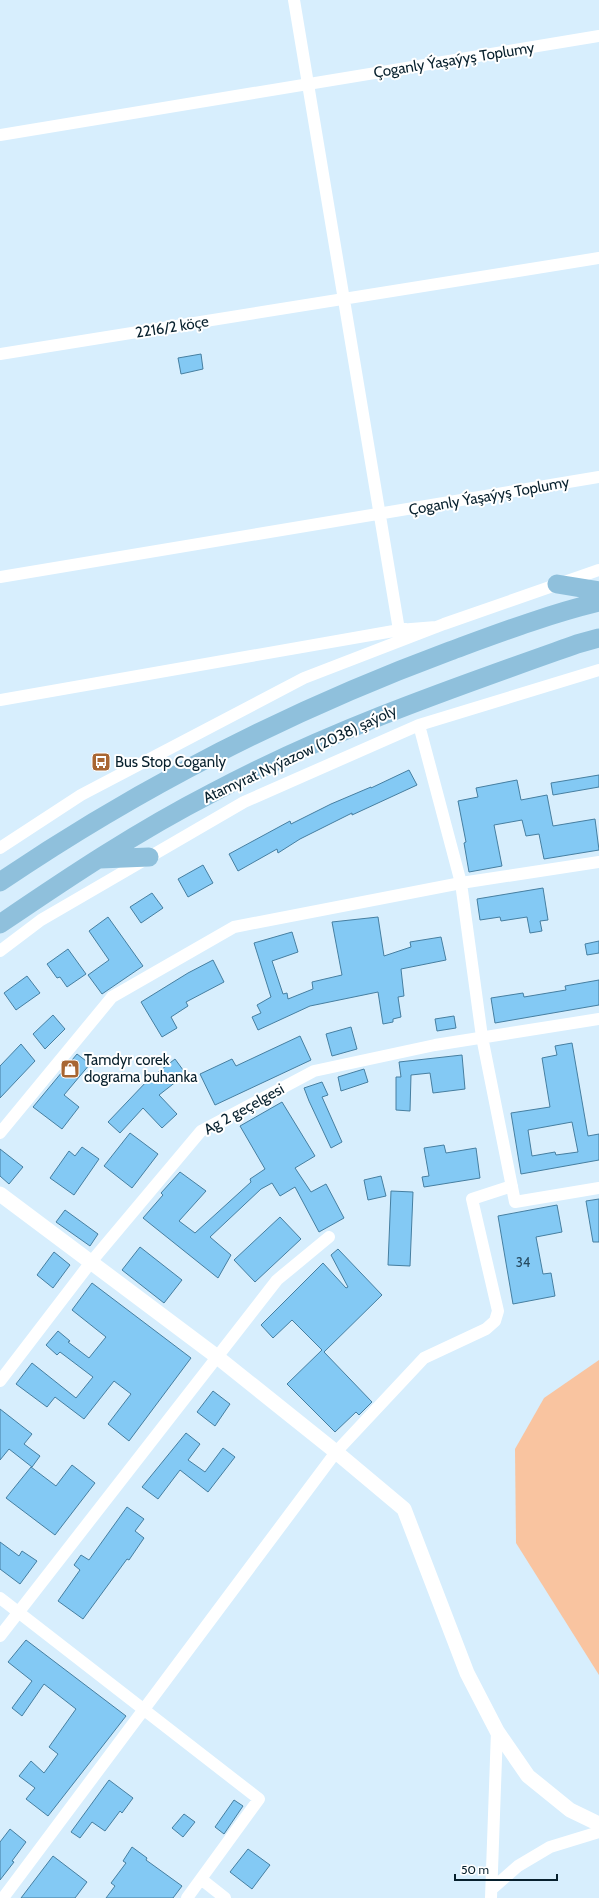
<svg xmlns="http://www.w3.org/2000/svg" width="599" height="1898" font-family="Cabin,sans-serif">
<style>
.green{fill:#f9c4a0}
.building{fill:#83c9f4;stroke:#467fa1;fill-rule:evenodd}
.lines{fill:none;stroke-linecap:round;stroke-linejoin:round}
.minor{stroke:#fff;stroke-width:12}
.tertiary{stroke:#fff;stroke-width:15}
.primary{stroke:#8fc0dc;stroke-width:19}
.labels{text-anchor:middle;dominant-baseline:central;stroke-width:4;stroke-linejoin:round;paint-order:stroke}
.number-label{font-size:13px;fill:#264a5f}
.street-label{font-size:15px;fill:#07202d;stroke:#fff}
.poi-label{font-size:15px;fill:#07202d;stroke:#fff;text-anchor:start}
</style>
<rect width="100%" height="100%" fill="#d7eefd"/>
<path class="green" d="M599,1360V1675L516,1543L515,1449L544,1398Z"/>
<path class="building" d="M201,354L203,369L181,374L178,358Z
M409,770L417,785L352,815V813L300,839L278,853L277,849L238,871L229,854L290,821L291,824L331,804L371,787V788Z
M599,775V787L553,795L551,783Z
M517,780L521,800L547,795L553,826L595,819L599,850L544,859L539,834L526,836L522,820L494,825L502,866L469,872L464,843L466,842L458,801L478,797L476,788Z
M203,865L213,883L188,897L178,879Z
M543,888L548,920L540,921L542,931L530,933L527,917L501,921L500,917L480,920L477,899Z
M152,893L163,908L141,923L130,907Z
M108,917L143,966L102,994L88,975L109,960L89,931Z
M378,917L384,956L411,947L410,942L441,937L446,960L401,969L404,996L398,997L401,1017L393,1019V1022L383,1024L378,992L310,1006L258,1030L252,1017L261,1013L257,1005L271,997L254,943L292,932L298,952L272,961L283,994L287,993L288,999L313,989L312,982L342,975L332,922Z
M599,941V953L587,955L585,944Z
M68,949L86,974L67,987L60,977L57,978L47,964Z
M213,960L224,982L186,1002L188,1006L171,1017L177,1028L162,1037L141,1002L188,973Z
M27,976L40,993L16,1010L4,993Z
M599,980V1005L495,1023L491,998L523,993L524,997L566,990L565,986Z
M53,1015L65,1029L45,1049L33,1034Z
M454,1016L456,1028L437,1031L435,1019Z
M351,1027L357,1049L332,1056L326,1034Z
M300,1036L311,1060L215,1105L200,1074L232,1059L236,1066Z
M572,1043L588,1136L599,1134V1160L521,1174L511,1113L550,1107L542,1058L557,1055L555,1046ZM572,1122L578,1152L556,1155L555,1152L532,1156L528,1130Z
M21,1044L35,1061L0,1098V1066Z
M77,1054L90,1064L64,1095L79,1107L62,1129L33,1107Z
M462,1055L465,1089L433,1093L430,1073L411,1075L410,1111L396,1110V1077H401L399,1062Z
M175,1059L186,1074L159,1095L177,1114L162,1128L143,1108L120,1133L108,1122L148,1080Z
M364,1069L368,1082L341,1091L338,1077Z
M322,1082L328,1095L322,1097L342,1142L331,1148L309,1101L304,1088Z
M282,1102L315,1156L295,1168L311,1192L326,1184L344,1218L319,1232L295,1187L280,1196L272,1183L261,1189L210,1237L231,1255L218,1278L143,1218L163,1195L161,1193L180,1172L206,1191L179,1221L195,1233L251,1182L250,1179L265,1169L240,1126Z
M130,1133L158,1154L132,1188L104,1166Z
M444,1145L446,1153L476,1148L480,1178L424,1187L422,1177L429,1176L424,1148Z
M82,1147L99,1159L74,1195L50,1178L69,1151L75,1156Z
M0,1149L23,1167L9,1184L0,1176Z
M381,1176L386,1196L368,1200L364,1180Z
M391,1191L413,1192L410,1266L388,1265Z
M599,1199V1242H593L586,1201Z
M557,1205L562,1232L536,1237L543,1274L551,1273L555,1296L513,1304L498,1216Z
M65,1210L98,1234L90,1246L56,1222Z
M280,1217L301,1239L255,1282L234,1260Z
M140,1247L182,1280L164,1303L122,1270Z
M338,1249L382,1295L324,1352L372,1402L359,1415L356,1412L335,1432L287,1384L322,1350L292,1320L273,1338L261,1325L323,1263L346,1288L348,1287L331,1255Z
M54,1252L70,1265L53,1288L37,1275Z
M92,1283L191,1358L129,1441L108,1424L131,1394L114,1381L84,1419L55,1397L47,1407L16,1384L32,1363L76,1398L93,1377L60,1352L57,1355L46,1345L58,1331L70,1341L68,1342L89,1358L106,1337L72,1310Z
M213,1391L230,1404L215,1426L197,1412Z
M0,1409L32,1434L24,1444L40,1456L32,1467L9,1449L0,1460Z
M186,1433L200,1444L188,1460L205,1472L223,1448L235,1457L208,1492L180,1470L158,1499L142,1487Z
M72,1465L95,1483L55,1535L6,1498L31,1467L56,1486Z
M127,1507L144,1519L135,1531L144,1538L129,1560L127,1559L83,1619L58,1601L80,1570L74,1565L81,1555L89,1560Z
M0,1542L19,1556L22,1551L37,1561L20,1584L0,1569Z
M26,1640L126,1716L48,1816L26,1799L35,1788L19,1776L31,1761L44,1773L58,1754L49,1747L76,1709L44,1684L22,1716L12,1708L32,1681L8,1662Z
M109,1780L133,1798L122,1813L120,1811L105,1831L92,1822L80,1838L71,1832Z
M234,1800L243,1806L224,1834L215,1827Z
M184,1814L195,1822L183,1837L172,1828Z
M10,1829L26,1842L12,1861L14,1862L0,1880V1842Z
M132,1847L147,1858L146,1860L182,1886L173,1898H106L115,1886L111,1883L126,1863L123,1861Z
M248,1849L270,1865L252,1889L230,1872Z
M53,1856L87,1882L75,1898H21Z"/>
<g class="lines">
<path class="minor" d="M294,0L399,630L436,627
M0,135L599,36
M0,354L599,258
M0,577L599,477
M0,700L405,629
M419,725L461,883L482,1037L515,1202L599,1188
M0,848L81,795L304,678L444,624L599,570
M0,951L41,920L244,802L419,725L599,670
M0,1133L112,997L234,927L461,883L599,862
M0,1381L91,1262L201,1131L314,1071L435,1045L599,1019
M0,1598L259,1799L187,1898
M0,1636L277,1280L329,1237
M201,1879L225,1898
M493,1888L518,1866L550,1847L599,1832
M3,1898L336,1452L424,1358L486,1329L495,1321L498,1311L472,1199L512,1186
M491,1898L497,1731"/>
<path class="tertiary" d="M0,1194L216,1356L336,1452L404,1509L467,1673L497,1731L528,1776L570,1810L599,1824"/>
<path class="primary" d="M557,584L599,591
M100,859L149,857
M0,882C140,787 291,710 450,651C499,633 549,614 599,602
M0,924C69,877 138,831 212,793C328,731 453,688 577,644L599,638"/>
</g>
<defs>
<symbol id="bus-square" viewBox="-11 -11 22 22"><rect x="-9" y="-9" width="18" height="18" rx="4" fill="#a86632" stroke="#fff"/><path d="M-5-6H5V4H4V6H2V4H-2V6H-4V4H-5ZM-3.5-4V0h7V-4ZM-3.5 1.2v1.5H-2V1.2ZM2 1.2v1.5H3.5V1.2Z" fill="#fff"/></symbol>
<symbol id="shop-square" viewBox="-11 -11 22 22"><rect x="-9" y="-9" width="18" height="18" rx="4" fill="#a86632" stroke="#fff"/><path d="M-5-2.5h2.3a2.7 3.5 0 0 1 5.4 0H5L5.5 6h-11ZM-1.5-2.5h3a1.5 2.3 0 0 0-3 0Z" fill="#fff"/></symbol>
</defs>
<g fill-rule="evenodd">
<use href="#bus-square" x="90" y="751" width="22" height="22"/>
<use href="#shop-square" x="59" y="1058" width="22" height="22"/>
</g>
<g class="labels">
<g class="number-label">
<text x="523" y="1262">34</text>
</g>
<g class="street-label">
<text transform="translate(454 60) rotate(-9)">Çoganly Ýaşaýyş Toplumy</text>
<text transform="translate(172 327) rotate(-9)">2216/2 köçe</text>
<text transform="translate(489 496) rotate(-10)">Çoganly Ýaşaýyş Toplumy</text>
<text transform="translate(300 754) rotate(-25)">Atamyrat Nyýazow (2038) şaýoly</text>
<text transform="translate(244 1109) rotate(-29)">Ag 2 geçelgesi</text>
</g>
<g class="poi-label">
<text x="115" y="762">Bus Stop Coganly</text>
<text x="84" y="1060">Tamdyr corek<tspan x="84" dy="17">dograma buhanka</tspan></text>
</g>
</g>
<path d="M455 1874v6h102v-6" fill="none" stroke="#07202d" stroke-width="2"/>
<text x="461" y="1874" font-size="12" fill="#07202d" stroke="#ffffff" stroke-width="3" paint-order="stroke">50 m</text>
</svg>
